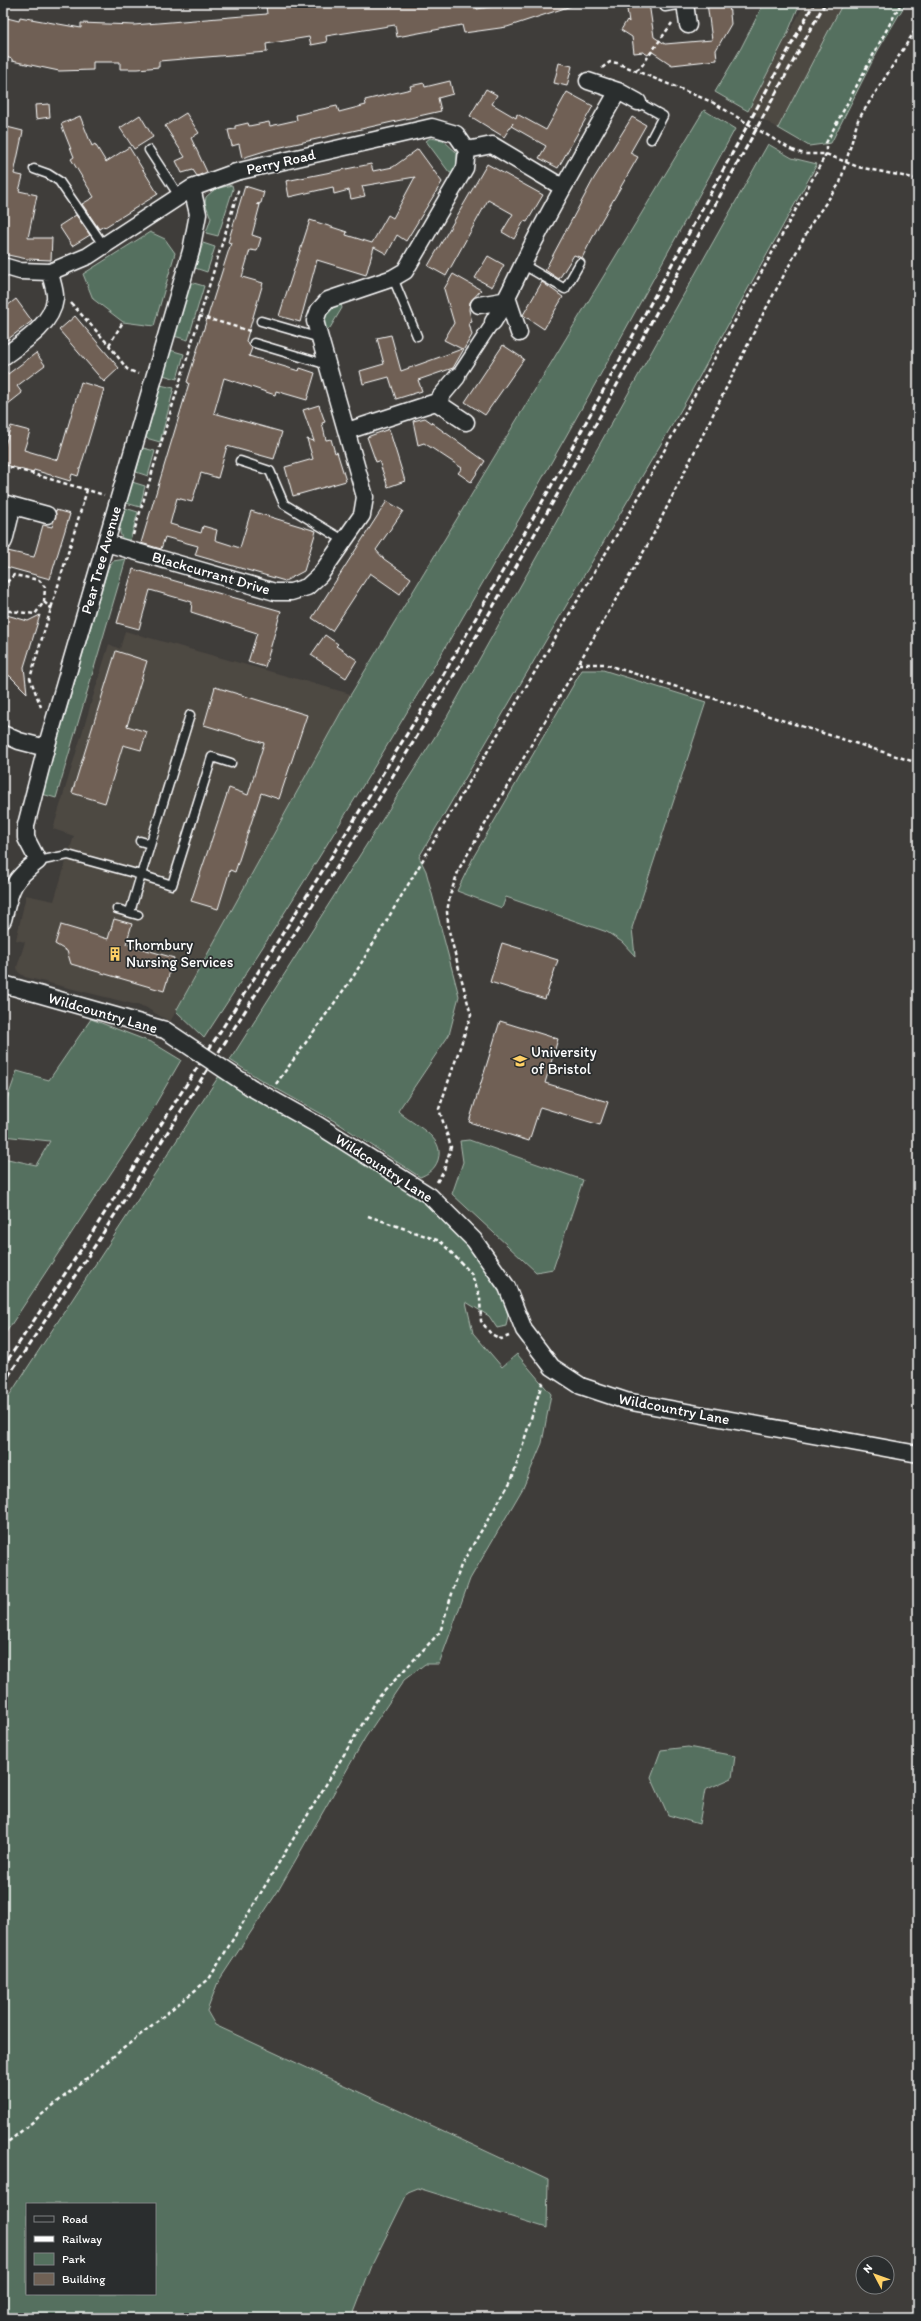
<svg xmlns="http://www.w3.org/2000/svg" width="921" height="2321" font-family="Itim,sans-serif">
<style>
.built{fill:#4d4842}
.green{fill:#54705e;stroke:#aab8ae;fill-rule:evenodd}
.building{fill:#6f6155;stroke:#fff}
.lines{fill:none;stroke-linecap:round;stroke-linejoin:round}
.service-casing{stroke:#fff;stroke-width:11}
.pedestrian-casing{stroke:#fff;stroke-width:15}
.minor-casing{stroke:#fff;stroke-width:19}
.path{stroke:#fff;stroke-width:2.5;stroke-dasharray:4 3;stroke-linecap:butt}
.service{stroke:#2a2d2e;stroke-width:8}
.pedestrian{stroke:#2a2d2e;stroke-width:12}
.minor{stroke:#2a2d2e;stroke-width:16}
.rail{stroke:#fff;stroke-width:3;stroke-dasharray:6 3;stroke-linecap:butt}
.minor-bridge-casing{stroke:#fff;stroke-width:19;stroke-linecap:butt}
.path-bridge{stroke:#fff;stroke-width:2.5;stroke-dasharray:4 3;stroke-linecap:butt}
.minor-bridge{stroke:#2a2d2e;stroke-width:16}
.labels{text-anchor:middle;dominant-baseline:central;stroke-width:3.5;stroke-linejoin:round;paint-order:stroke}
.street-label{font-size:15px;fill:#fff;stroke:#2a2d2e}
.poi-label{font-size:15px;fill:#fff;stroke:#2a2d2e;text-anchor:start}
</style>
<rect width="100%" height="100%" fill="#3f3d3a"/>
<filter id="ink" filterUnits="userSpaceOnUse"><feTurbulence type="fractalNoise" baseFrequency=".025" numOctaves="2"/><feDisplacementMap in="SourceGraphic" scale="8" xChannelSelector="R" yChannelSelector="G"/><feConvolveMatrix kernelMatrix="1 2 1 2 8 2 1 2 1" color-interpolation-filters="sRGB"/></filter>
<g filter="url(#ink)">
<path class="built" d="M805,3H843L778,128L748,111Z
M125,631L351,694L170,1022L145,1007L25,977L18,972L17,967L25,942L16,940L26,895L54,901L74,836L53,829L109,644L120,649Z"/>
<path class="green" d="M764,3H800L786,37L748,111L715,92L741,48Z
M843,3H906L877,52L831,143L809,146L778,128Z
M704,110L735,129C568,437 397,744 204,1038L176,1011L351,694Z
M430,138L443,140L457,153V168L454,175L449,172L426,141Z
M768,144L792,158L817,164L682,408L419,857L426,871L459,996L449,1035L398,1111C412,1125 446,1136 438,1160C435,1169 428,1174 420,1177L336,1122L261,1080L230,1060L443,724Z
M232,185L233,189L218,236L206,233L211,218L205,203L206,197L215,189Z
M150,232L165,239L175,253L154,326L123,322L93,299L83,274Z
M203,243L215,247L207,272L195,268Z
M190,282L204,286L188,340L174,336Z
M341,304L342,308L330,328L326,330C322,316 328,308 341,304Z
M170,350L184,354L177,379L163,375Z
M160,385L174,388L160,442L146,438Z
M143,448L155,451L148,476L136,472Z
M132,482L145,486L140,507L126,503Z
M125,508L138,512L129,544C114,535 121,523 125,508Z
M126,559L56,798L42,794L108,568L113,561Z
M582,670H603L706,702L632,928L635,956L622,942L607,932L506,897L502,908L457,891L474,856Z
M91,1019L153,1043L181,1060L148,1117L3,1337V1158L36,1165L50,1141L3,1136V1111L17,1071L49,1080Z
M219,1076L261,1102L314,1130L426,1200L469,1243L499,1286L508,1315L506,1326L497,1328L489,1316L466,1302L473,1333L502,1367L517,1354L551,1394L542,1443L523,1488L470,1579L439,1664H425L404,1680L365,1738L278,1891L218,1982L207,2011L215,2025L548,2180L547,2228L418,2188L408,2192L373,2263L352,2318H3V1405ZM27,2204H155V2294H27Z
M469,1140L583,1180L553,1269L536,1272L452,1194L463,1162L460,1141Z
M688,1747L735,1756L732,1778L705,1790L699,1824L668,1815L651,1777L661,1750Z"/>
<path class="building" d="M281,3H476L477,9L514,3H571V6L507,27L464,33L462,25L397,37L395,25L326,36L327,42L311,45L309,37L266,44L267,52L159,61V67L138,69H120V62H93V70L59,71L12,61V59L3,56V17L19,21L20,17L81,28V23L134,25L267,14L266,6Z
M626,3H649L654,37L665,44L712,40L707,3H729L731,24L716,50L717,60L672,65L651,51L648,55L643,52L634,53L632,37L621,30L627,20L629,22Z
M559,63L572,66L567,86L554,83Z
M450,81L453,94L438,98L441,111L268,150L242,158L239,144L232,146L228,130L235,129V126L248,123L249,126L269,122L270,126L297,120L296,115L322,109L337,106L339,112L366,105L365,100L411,89L410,86L424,83L425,87Z
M486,89L497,95L492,104L516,118L517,114L546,130L567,92L593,106L558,168L539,158L546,146L511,126L513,123L504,137L470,116Z
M49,104L50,117L36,119L35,105Z
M186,113L199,133L191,138L207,172L197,176L193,170L182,173L176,161L185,157L165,126Z
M140,115L153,137L134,149L120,128Z
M80,116L92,146L95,144L106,162L129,147L158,194L105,227L104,226L99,229L82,204L94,197L71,159L74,157L61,124Z
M632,117L646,125L630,153L638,157L600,223L582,258L574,255L559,279L545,270L593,180Z
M3,126L23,131L14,174L23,176L19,191L37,195L28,238H52L51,260L27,259L3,254Z
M418,149L442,182L406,241L397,235L387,254L374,247L366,275L317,260L300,322L279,316L310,220L347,232L346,235L372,243L388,215L393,218L415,177L362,186L365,196L351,199L349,190L334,194L333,187L289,197L286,181L371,164L373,171L393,167Z
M487,164L543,195L527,222L524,221L514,239L502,232L513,214L488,200L446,276L428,266Z
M245,186L264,192L261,203L257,204L260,205L252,235L261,238L257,251L250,250L242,277L263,283L246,341L252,348L249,356L299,371L300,368L315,373L307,400L276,391L275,395L224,378L214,413L282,432L274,459L227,446L218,478L201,473L192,502L177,498L170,524L201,533L203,526L217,530L215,540L240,548L251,511L316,531L304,571L285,581L195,555L198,546L165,537L161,549L141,543L189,383L187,382L231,243L228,242Z
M76,215L90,235L72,246L59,226Z
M488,256L504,265L492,287L475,278Z
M453,274L481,290L470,302L469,310L472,322L469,323L472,335L453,368L418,380L422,391L396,399L389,377L363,384L360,371L384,364L377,338L391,335L401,371L462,349L444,340L454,323L444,289Z
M542,282L563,297L544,329L523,315Z
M16,299L32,321L3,343V309Z
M75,316L119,368L104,382L59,330Z
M503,345L524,359L485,415L465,402Z
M36,353L45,365L17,386L22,393L3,408V368L8,374Z
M81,382L104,389L78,476L72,474L70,481L34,470L33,473L3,464V451L11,426L30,431L24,450L58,460Z
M319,405L325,422L322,423L326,440L331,439L335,453L337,452L346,481L293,496L285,467L313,459L307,439L314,441L303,410Z
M425,418L485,461L471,482L458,473L462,468L424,443L418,445L413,421Z
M389,429L405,481L388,487L379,461L376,462L367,437Z
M387,501L403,511L376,550L384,559L411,578L400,594L370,573L332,631L312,618Z
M56,510L70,514L50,579L3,566V550L34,557L43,525L52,527Z
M133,569L281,611L265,667L248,662L257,633L191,612L192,602L150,590L139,629L117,623Z
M3,614L28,621L40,615L24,667L27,693L10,676L3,674Z
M325,635L338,644L336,646L357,660L346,678L311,655Z
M116,651L147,661L127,726L147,732L141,750L123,745L105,803L72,793Z
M215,687L307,715L279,799L261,793L235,872L230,870L218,909L191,901L229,788L248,795L264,743L204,725Z
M114,919L132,924L126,944L174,958L164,991L71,964L67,951L55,944L61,925L108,939Z
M502,943L558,960L545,999L490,982Z
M500,1021L558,1039L545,1083L608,1102L600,1125L540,1107L529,1141L469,1122Z"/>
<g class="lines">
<defs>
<path id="service" d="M665,7L685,4
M638,102L663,116L651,139
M149,150L179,196
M34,169L48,174L59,181L104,246
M522,264L565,289L580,263
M393,278L417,336
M261,321L320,338
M254,343L328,365
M240,461L270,471L284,504L345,541
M190,715L141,875L172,885L212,757L231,763
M140,841L150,844
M38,861L68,855L141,875L130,912
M117,909L138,915"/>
<path id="pedestrian" d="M457,377L493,322"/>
<path id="minor" d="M685,3L688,25
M588,81L618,91L638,102
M467,150L492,145L562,187
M3,266L20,271L50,272L88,256L192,188L236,172L432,127L456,134L467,150
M479,305L508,300L519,333
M493,322C510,295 521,266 536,238C562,188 590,140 618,91
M3,357C22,343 52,325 55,299C56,291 51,280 50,272
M436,402L466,422
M347,431L436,402L457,377
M3,503L47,515
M3,507L10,517L4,541
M106,543L275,592H291L307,587L320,575L362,515L365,497L315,321L319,310L328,300L393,278L405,271L465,168L467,150
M3,734L19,741L46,748
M3,920C11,889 11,881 38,861L26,838V825L46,748L191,251L198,214L192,188
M3,984L165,1030
M252,1088L318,1125L430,1196L474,1240L507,1287L524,1330L552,1367L581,1386L626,1401L918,1454"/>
</defs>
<use href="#service" class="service-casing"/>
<use href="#pedestrian" class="pedestrian-casing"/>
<use href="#minor" class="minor-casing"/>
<path class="path" d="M602,68L610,62L617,63L712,102
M636,70L641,67L672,23
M792,150L804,154H826L858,167L918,179
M71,303L109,345L127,369L138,374
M199,316L250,331
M109,345L123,322
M3,465L104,495
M133,535L239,188
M3,596L8,581L14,575L39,580L45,587L44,602L35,614L3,610
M44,602L52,609
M579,664H604L918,763
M41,707L30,678L87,490
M276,1084L353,977L635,504L813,178L826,154V143L901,3
M437,1182L444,1170L451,1147L439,1109L471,1015L449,931L447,912L450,895L459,869L651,539L762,316L813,221L840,183L858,120L918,26
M368,1216L440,1241L471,1273L480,1297L481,1321L491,1334L501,1339L509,1336
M3,2146L209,1979L378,1698L440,1632L461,1565L512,1479L543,1380"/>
<use href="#service" class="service"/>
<use href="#pedestrian" class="pedestrian"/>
<use href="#minor" class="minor"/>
<path class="rail" d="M3,1367L88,1239L330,859L442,677L549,490L814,3
M3,1384L96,1244L339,864L450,682L557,495L825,3"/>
<defs>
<path id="minor-bridge" d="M165,1030L252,1088"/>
</defs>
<use href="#minor-bridge" class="minor-bridge-casing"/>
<path class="path-bridge" d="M712,102L792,150"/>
<use href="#minor-bridge" class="minor-bridge"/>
</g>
</g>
<defs>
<symbol id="building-bare" viewBox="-9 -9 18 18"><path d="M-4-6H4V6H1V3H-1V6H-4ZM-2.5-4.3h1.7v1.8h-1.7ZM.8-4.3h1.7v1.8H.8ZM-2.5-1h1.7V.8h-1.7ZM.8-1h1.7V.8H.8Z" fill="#ffd166" stroke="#2a2d2e" stroke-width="2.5" paint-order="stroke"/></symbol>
<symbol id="university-bare" viewBox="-9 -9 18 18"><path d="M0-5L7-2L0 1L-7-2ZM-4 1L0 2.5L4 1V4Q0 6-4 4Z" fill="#ffd166" stroke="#2a2d2e" stroke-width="2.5" paint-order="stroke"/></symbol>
</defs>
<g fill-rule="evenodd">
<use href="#building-bare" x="105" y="944" width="20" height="20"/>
<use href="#university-bare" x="510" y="1051" width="20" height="20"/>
</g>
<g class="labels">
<g class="street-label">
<text transform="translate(281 162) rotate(-13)">Perry Road</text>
<text transform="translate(101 560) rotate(-74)">Pear Tree Avenue</text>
<text transform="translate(211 573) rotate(16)">Blackcurrant Drive</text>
<text transform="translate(103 1013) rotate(16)">Wildcountry Lane</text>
<text transform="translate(384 1168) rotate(33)">Wildcountry Lane</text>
<text transform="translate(674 1409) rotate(11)">Wildcountry Lane</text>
</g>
<g class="poi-label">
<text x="126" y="945">Thornbury<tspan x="126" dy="17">Nursing Services</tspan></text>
<text x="531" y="1052">University<tspan x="531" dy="17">of Bristol</tspan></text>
</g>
</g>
<rect width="921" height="2321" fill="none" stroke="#2a2d2e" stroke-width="16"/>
<rect x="8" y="8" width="905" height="2305" fill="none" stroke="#fff" stroke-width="1.5" filter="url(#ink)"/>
<rect x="26" y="2203" width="130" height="92" fill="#2a2d2e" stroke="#7f8182"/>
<rect x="34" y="2216" width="20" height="6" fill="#2a2d2e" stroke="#7f8182"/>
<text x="62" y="2223" font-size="12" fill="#ffffff">Road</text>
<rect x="34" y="2236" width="20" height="6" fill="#ffffff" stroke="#7f8182"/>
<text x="62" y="2243" font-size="12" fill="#ffffff">Railway</text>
<rect x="34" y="2253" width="20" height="12" fill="#54705e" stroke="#7f8182"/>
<text x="62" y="2263" font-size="12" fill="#ffffff">Park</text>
<rect x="34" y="2273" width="20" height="12" fill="#6f6155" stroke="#7f8182"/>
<text x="62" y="2283" font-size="12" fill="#ffffff">Building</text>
<g transform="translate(875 2275) rotate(311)"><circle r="19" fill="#2a2d2e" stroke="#7f8182"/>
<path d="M0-3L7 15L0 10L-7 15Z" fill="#ffd166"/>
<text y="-6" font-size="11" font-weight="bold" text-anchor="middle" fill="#ffffff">N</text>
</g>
</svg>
